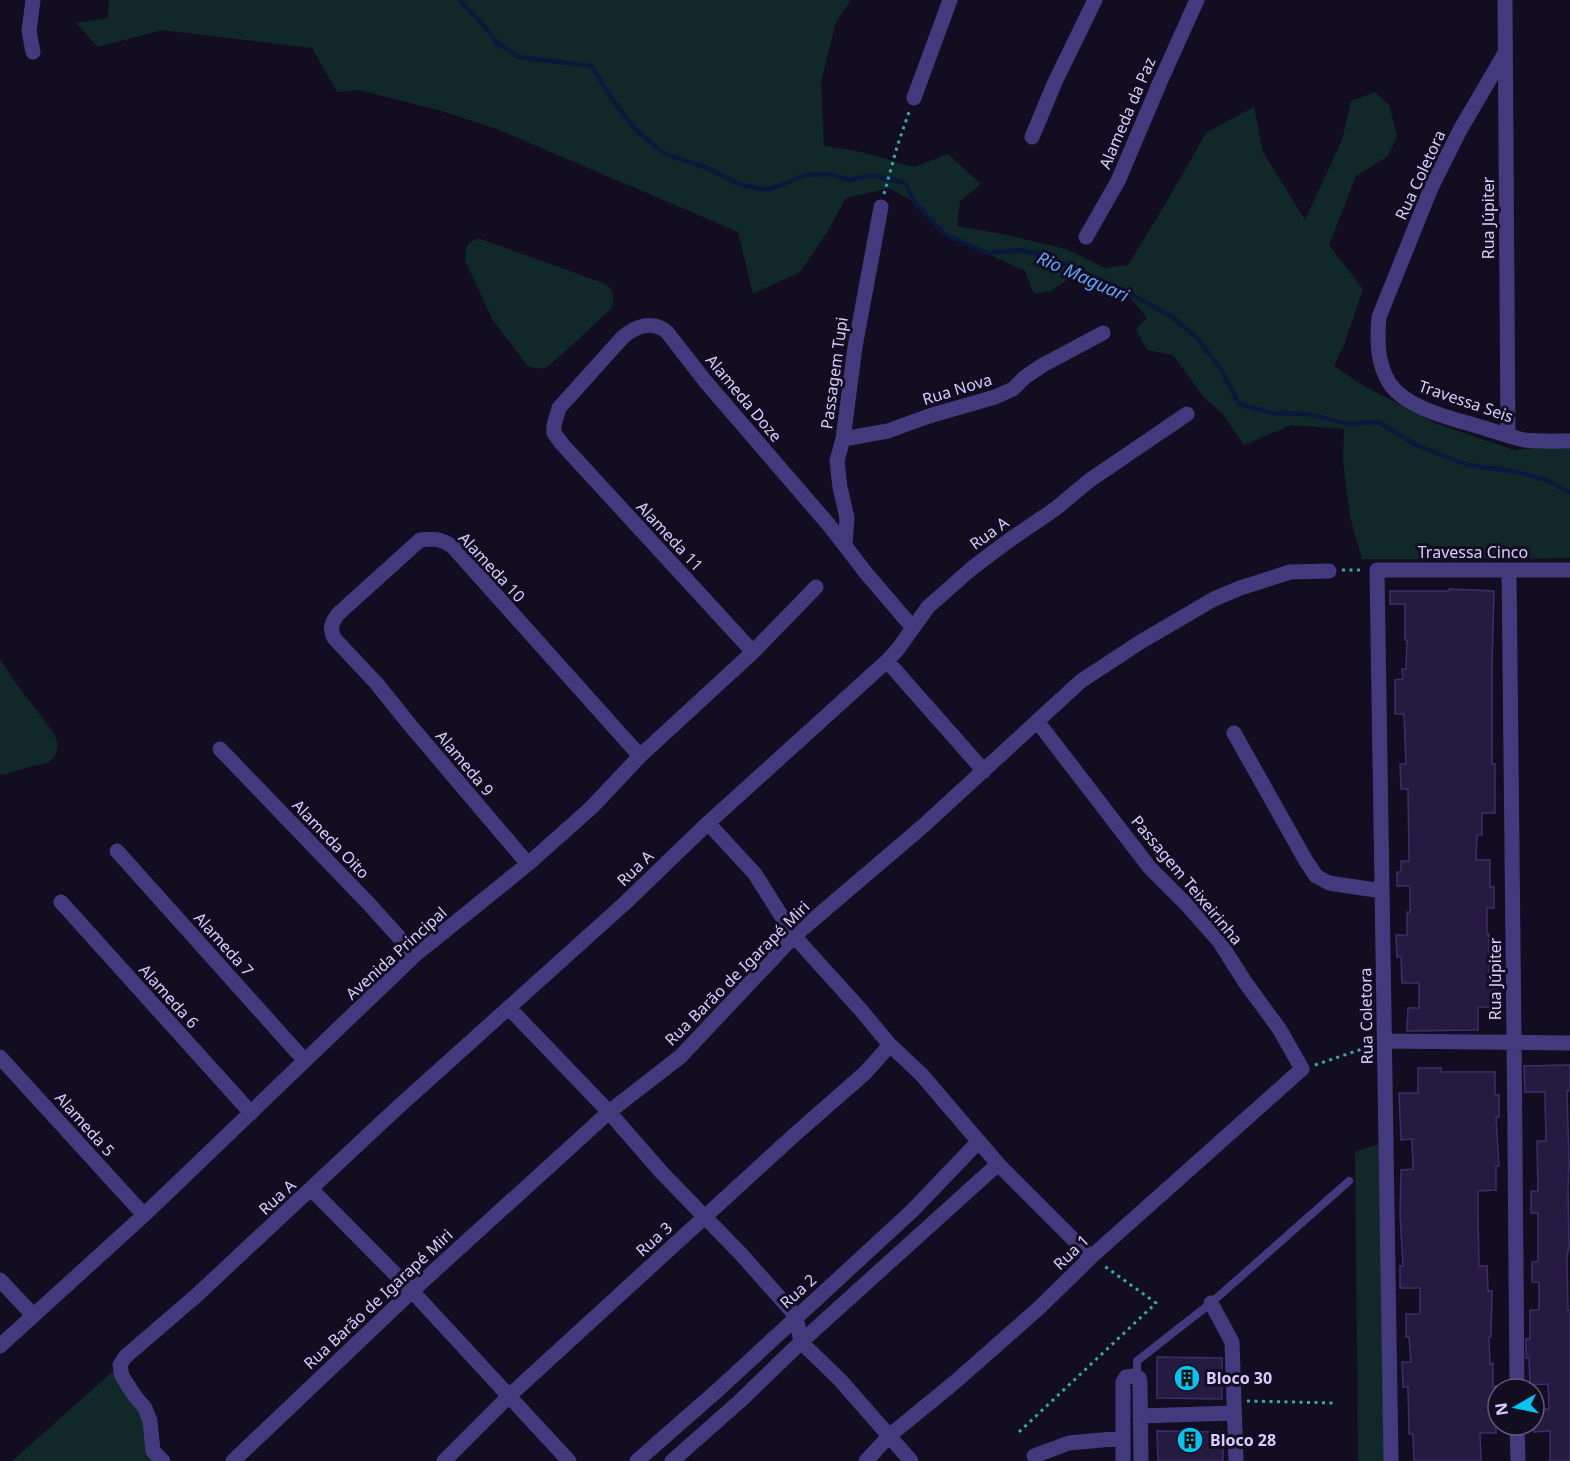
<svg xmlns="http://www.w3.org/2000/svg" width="1570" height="1461" font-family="'Noto Sans',sans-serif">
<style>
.green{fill:#112829}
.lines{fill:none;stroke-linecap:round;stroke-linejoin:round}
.stream{stroke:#0a183c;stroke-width:4.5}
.building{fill:#251a40;stroke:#3f2d6b;stroke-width:1.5}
.path{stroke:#31aaae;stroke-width:3;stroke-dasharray:3 4.5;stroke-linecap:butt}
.service{stroke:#433a7d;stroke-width:8}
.minor{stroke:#433a7d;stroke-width:15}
.labels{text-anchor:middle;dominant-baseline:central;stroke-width:6;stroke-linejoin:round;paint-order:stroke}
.street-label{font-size:16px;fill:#d8cdfe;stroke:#120d20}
.poi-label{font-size:16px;font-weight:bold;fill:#d8cdfe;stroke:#120d20;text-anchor:start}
.water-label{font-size:18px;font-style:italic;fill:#5fa3fa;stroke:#120d20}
</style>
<rect width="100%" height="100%" fill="#120d20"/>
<path class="green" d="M109,0H851L836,22L821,82L824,146L857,151L914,167L948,154L981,184L960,201L957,226L1002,234L1066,249L1105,268L1128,265L1163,208L1206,133L1254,107L1263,152L1305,220L1342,140L1351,101L1375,92L1389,105L1397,136L1388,156L1356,176L1329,245L1363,289L1344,345L1334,366L1362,385L1437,424L1514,450L1570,445V558L1517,559H1362L1350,517L1343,461L1344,429L1291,425L1244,445L1222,413L1204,398L1173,355L1147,350L1136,329L1147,318L1125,291L1106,283L1067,280L1051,291L1034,294L1025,271L946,235L914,202L889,188L846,198L826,234L800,272L753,294L738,232L497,129L438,110L359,90L337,92L312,48L162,30L98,47L76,23L108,18Z
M478,238L606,284C614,291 615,299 611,309L549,366C541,370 534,369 527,365L492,319L465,260L466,249L469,243Z
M0,659L15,682L54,733L58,744L56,755L48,763L28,767L4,775L0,774Z
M1384,1142L1386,1461H1358L1355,1152Z
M120,1365L163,1461H12Z"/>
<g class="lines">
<path class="stream" d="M459,0L484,26L497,43L519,57L591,66L615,103L636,130L665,154L707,168L741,185L768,190L806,175L830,174L849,180L872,175L905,183L914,202L946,235L987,253L1018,250L1041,254L1125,291L1171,316L1199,340L1222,371L1239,404L1271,413L1308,414L1349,424L1379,422L1418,446L1468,465L1512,471L1547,480L1570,493"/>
</g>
<path class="building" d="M1449,589L1494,591L1492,666V764H1495V813H1482V835H1477L1476,860H1490V887H1494V908H1487V934H1489V984H1497V1007H1478V1030L1407,1031L1408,1008H1419V983H1402L1401,957H1397L1396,935H1407V912H1410V886H1397V872H1401V861H1409L1408,789H1401L1400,764H1406L1404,714H1395V680L1403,679L1402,669H1406L1407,640H1405V604H1390V591H1449Z
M1570,1065V1091H1567L1569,1164L1568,1188L1569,1250H1568L1567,1259L1568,1310H1570V1461H1550V1431L1534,1432V1409H1549L1548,1384L1530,1385L1529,1358H1526V1339H1530V1310H1539V1282H1532V1262H1538V1213H1531V1191H1538L1537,1141H1546L1545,1092H1525L1524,1066Z
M1418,1068H1441V1072H1495V1095H1499V1117H1496L1499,1166H1496V1190L1478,1191V1214L1479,1266H1487L1488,1291H1492L1491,1337H1489L1490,1364L1493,1363V1387L1498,1386V1408H1496V1433H1480L1481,1461H1414L1413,1434H1409L1408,1387H1403L1402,1362H1411L1409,1337H1406V1314H1420V1288H1400V1266H1403L1400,1215L1401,1170L1413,1169L1412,1139L1401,1140L1399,1093H1418Z
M1157,1357L1222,1358V1399L1157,1398Z
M1157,1431L1223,1432V1461H1158Z"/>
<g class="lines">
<path class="path" d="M884,194L897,147L909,112
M1342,570H1363
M1315,1065L1371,1046
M1247,1401L1334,1403
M1019,1432L1156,1303L1103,1265"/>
<path class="service" d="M1137,1376V1361L1211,1303L1349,1181"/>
<path class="minor" d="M33,0L29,31L33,52
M1505,0L1508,435
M1505,53L1460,130L1431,188L1379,317C1377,340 1377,364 1390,384C1408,410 1456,419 1484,428C1497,432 1511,437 1524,440C1539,442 1555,441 1570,441
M914,98L950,0
M1032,137L1055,82L1095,0
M1086,237L1118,181L1160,82L1197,0
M843,439L888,431L929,416L995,397L1013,389L1025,377L1043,365L1103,333
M845,544L847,518L840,487L837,461L843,439L855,347L881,207
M1509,570C1514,843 1514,1116 1517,1389
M753,652L562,444L554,433V425L559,408L622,338C635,326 652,320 667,332L705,381L829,525L866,573L913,628
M887,661L984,771
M1234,733L1306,861L1316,876L1329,883L1382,891
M220,749L369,904L415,955
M708,823L755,874L794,936L860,1009L890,1045L921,1074L998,1164L1091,1257
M117,851L305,1061
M528,864L410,725L377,684L334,638C329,628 332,622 338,614L420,540C434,538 442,539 453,547L640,756
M61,902L251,1113
M509,1008L609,1112L663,1174L740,1253L796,1316L801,1342L841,1381L911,1461
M1385,1041L1570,1043
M0,1057L144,1215
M311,1189L412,1291L569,1461
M0,1280L33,1315
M1211,1303L1232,1342L1236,1461
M0,1346L144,1215L415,955L528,864L592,807L640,756L753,652L816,587
M1140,1416L1234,1413
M1517,1425L1518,1461
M1034,1456L1069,1443L1123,1438
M163,1461L153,1451L150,1421L145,1408L134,1395L122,1376L120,1365L125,1357L197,1295L396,1109L624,904L708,823L887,661L898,649L928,607L971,569L1008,541L1055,509L1090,480L1187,414
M233,1461L412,1291L609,1112L681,1056L794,936L922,827L1081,681L1142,641L1214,599L1240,588L1290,572L1329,571
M444,1461L508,1397L792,1137L865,1073L890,1045
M637,1461L719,1389L913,1210L978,1142
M672,1461L740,1401L801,1342L998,1164
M866,1461L889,1436L955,1382L1040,1307L1091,1257L1302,1069L1280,1030L1245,982L1219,941L1188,906L1150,868L1037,721
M1123,1461V1382L1126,1377L1134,1376L1139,1378L1140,1381L1141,1461
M1391,1461L1377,570H1570"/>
</g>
<defs>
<symbol id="building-disc" viewBox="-11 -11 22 22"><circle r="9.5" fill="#07c3f0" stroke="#120d20"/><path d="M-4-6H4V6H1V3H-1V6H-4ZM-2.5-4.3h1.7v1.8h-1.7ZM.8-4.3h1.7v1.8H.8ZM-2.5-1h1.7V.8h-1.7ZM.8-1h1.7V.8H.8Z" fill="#111"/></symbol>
</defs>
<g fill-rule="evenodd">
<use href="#building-disc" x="1172" y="1363" width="30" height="30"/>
<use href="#building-disc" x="1175" y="1425" width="30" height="30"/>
</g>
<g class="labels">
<g class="street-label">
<text transform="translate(1127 113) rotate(-67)">Alameda da Paz</text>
<text transform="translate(1420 175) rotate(-65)">Rua Coletora</text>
<text transform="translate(1488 218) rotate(-90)">Rua Júpiter</text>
<text transform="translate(834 373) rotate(-82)">Passagem Tupi</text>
<text transform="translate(957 389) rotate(-17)">Rua Nova</text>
<text transform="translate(744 398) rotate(50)">Alameda Doze</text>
<text transform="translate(1466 401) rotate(19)">Travessa Seis</text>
<text transform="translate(989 533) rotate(-36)">Rua A</text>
<text transform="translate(670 536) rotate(47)">Alameda 11</text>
<text x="1473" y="552">Travessa Cinco</text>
<text transform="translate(492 567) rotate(47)">Alameda 10</text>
<text transform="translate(465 763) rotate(50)">Alameda 9</text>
<text transform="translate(331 839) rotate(46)">Alameda Oito</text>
<text transform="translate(635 868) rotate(-44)">Rua A</text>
<text transform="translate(1187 880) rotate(50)">Passagem Teixeirinha</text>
<text transform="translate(224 944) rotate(48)">Alameda 7</text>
<text transform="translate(396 953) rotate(-42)">Avenida Principal</text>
<text transform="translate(737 973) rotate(-45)">Rua Barão de Igarapé Miri</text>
<text transform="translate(1495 979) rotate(-90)">Rua Júpiter</text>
<text transform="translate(169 996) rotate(48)">Alameda 6</text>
<text transform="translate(1366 1016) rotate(-91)">Rua Coletora</text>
<text transform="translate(85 1124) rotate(48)">Alameda 5</text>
<text transform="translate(277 1197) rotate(-43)">Rua A</text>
<text transform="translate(654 1239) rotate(-42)">Rua 3</text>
<text transform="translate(1071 1252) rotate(-44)">Rua 1</text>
<text transform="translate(798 1291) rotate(-42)">Rua 2</text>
<text transform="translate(378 1299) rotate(-43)">Rua Barão de Igarapé Miri</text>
</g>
<g class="poi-label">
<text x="1206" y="1378">Bloco 30</text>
<text x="1210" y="1440">Bloco 28</text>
</g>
<g class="water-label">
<text transform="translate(1083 276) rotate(24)">Rio Maguari</text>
</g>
</g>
<g transform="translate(1516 1407) rotate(261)"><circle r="28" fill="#120d20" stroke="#615a79" stroke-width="1.5"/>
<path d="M0-4.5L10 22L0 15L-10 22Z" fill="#07c3f0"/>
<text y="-9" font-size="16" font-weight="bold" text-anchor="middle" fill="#d8cdfe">N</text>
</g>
</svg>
